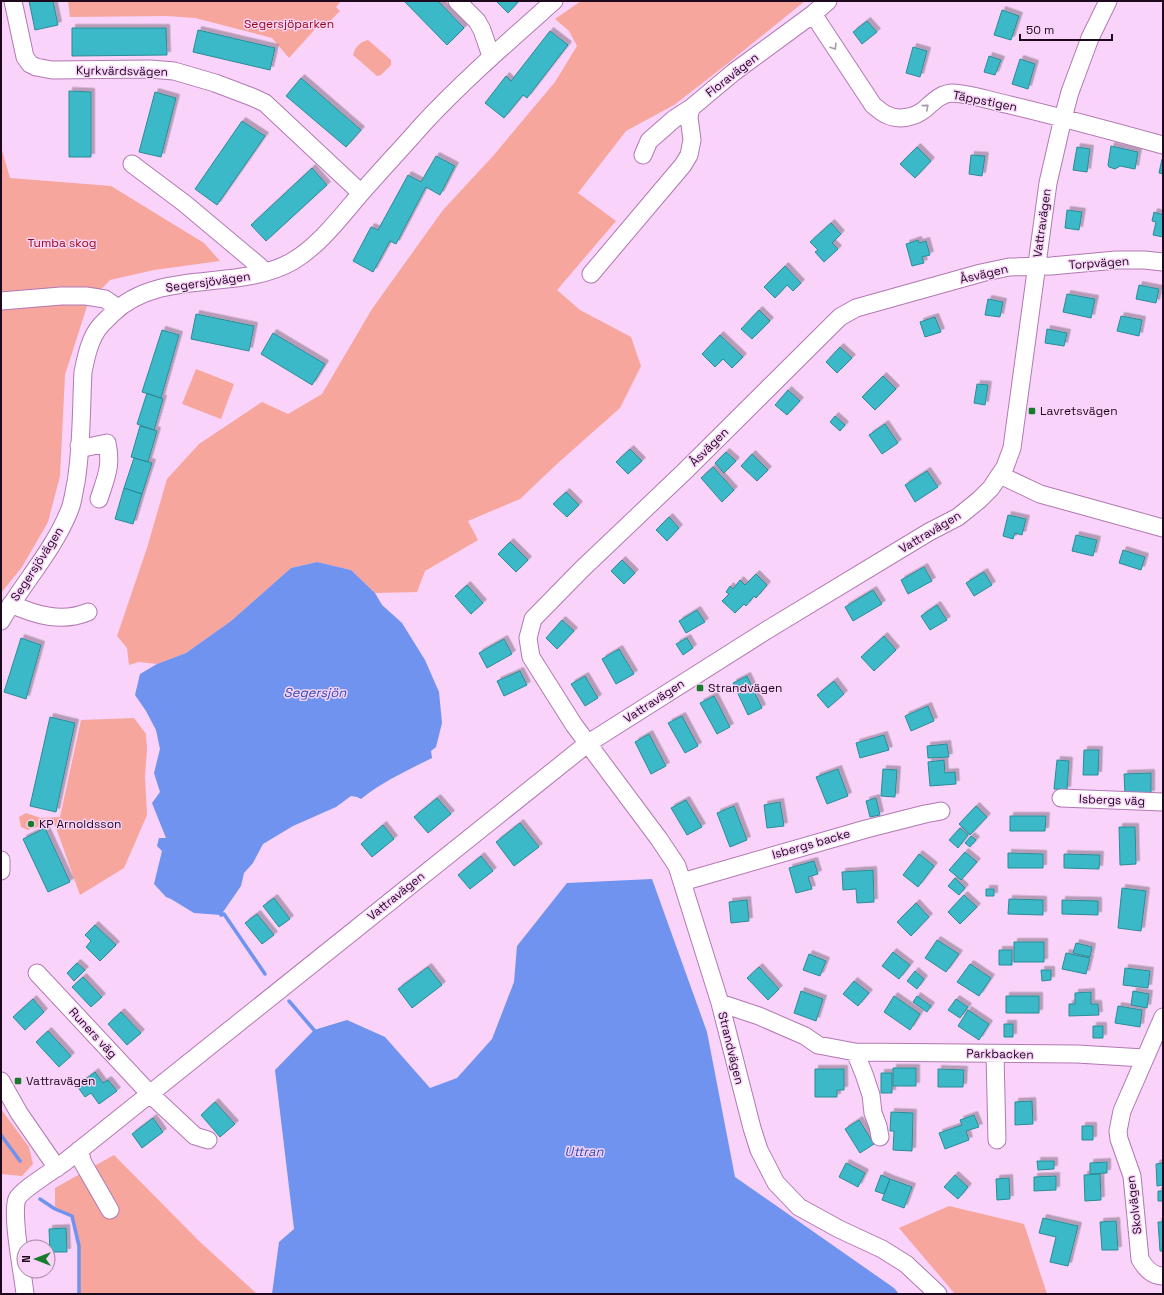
<svg xmlns="http://www.w3.org/2000/svg" width="1164" height="1295" font-family="'Space Grotesk',sans-serif">
<style>
.green{fill:#f6a69d}
.water{fill:#6f93ee}
.lines{fill:none;stroke-linecap:round;stroke-linejoin:round}
.stream{stroke:#6f93ee;stroke-width:3.5}
.building{fill:#3ab9c8;stroke:#2c8b96;filter:url(#shadow)}
.minor-casing{stroke:#b278b3;stroke-width:19}
.minor{stroke:#fff;stroke-width:17}
.oneway{stroke:#a59ca5}
.poi-dot{fill:#177b2d;stroke:#f9d3f9;stroke-width:1.5}
.labels{text-anchor:middle;dominant-baseline:central;stroke-width:3;stroke-linejoin:round;paint-order:stroke}
.park-label{font-size:12px;fill:#970813;stroke:#f9d3f9}
.street-label{font-size:12px;fill:#1e081e;stroke:#f9d3f9}
.poi-label{font-size:12px;fill:#1e081e;stroke:#f9d3f9;text-anchor:start}
.water-label{font-size:13px;font-style:italic;fill:#2a4bb3;stroke:#f9d3f9}
</style>
<defs>
<filter id="shadow"><feDropShadow dx="3.5" dy="-3.5" stdDeviation="0" flood-color="#0004"/></filter>
</defs>
<rect width="100%" height="100%" fill="#f9d3f9"/>
<path class="green" d="M68,1H341L336,7L340,11L321,30L317,27L289,58L272,38L195,18L167,16L70,17Z
M581,1H805L727,64L674,105L626,131L578,193L616,221L557,290L580,310L631,337L641,366L620,408L558,463L520,499L468,521L478,540L425,571L417,592L375,593L351,570L317,562L291,568L231,621L186,653L157,664L139,662L129,665L127,648L117,636L147,548L167,479L199,444L262,402L288,414L322,394L372,309L443,210L493,156L555,82L577,46L569,31L555,19Z
M368,40L391,60V65L381,75L377,76L353,55C355,47 360,42 368,40Z
M1,147L10,178L111,186L204,243L220,261L154,270L110,280L88,303L65,375L60,476L48,522L22,567L1,593Z
M196,369L234,384L221,419L182,404Z
M134,718L146,734L147,749L145,776L147,815L124,868L80,895L55,825L50,823L28,830L21,827L19,817L26,813L41,818L60,817L81,720Z
M1,1109L29,1147L33,1164L22,1176L1,1174Z
M114,1155L199,1241L257,1294H79V1246L72,1216L55,1209V1188Z
M949,1206L1024,1224L1047,1294H955L899,1228Z"/>
<path class="water" d="M317,562L351,570L375,593L382,605L402,623L425,660L439,692L442,723L436,747L431,751L432,758C408,770 382,782 361,799L357,797L351,796L336,807L293,826L263,844L253,863L244,873L241,886L221,915L194,913L171,899L166,897L154,884L162,851L157,846L159,838H166L152,803L160,792L154,773L160,749L156,730L146,711L135,695L140,674L157,664L186,653L231,621L291,568Z
M652,879L707,1032L735,1177L894,1288L899,1294H272L279,1242L294,1229L275,1070L314,1030L347,1020L385,1037L430,1088L457,1078L492,1039L514,982L517,946L567,883Z"/>
<g class="lines">
<path class="stream" d="M221,915L224,914L265,974
M289,1001L314,1030
M1,1135L20,1161
M40,1199L55,1209L72,1216L79,1246V1294"/>
</g>
<path class="building" d="M29,1H53L58,25L35,30Z
M404,1H438L464,28L447,45Z
M496,1H519L508,13Z
M1002,10L1019,16L1011,40L994,35Z
M867,21L877,32L862,44L853,32Z
M72,28H166L167,55L72,56Z
M198,30L275,48L270,70L193,52Z
M550,31L568,45L527,98L523,95L504,118L485,103L506,76L511,81Z
M913,47L927,51L920,77L906,73Z
M989,56L1001,60L995,75L984,72Z
M1020,59L1035,64L1028,89L1012,84Z
M301,78L361,130L346,147L286,96Z
M69,91L91,92V157H69Z
M155,92L176,98L161,157L139,152Z
M242,121L265,136L217,205L195,189Z
M1111,146L1138,152L1135,169L1120,166L1115,169L1109,167L1108,165Z
M917,147L931,161L915,178L900,164Z
M1077,147L1090,149L1087,172L1073,170Z
M971,155L985,156L982,176L969,174Z
M436,156L455,166L440,195L426,187L396,244L390,241L373,272L353,261L371,227L378,230L408,175L421,182Z
M1162,159H1163V174L1159,173Z
M312,168L327,185L266,241L251,225Z
M1067,210L1082,212L1079,230L1065,228Z
M1154,212L1163,215V237L1153,235L1156,222L1152,221Z
M831,223L841,234L832,243L838,249L824,262L815,252L818,250L810,242Z
M918,240L919,243L926,241L930,255L922,257L924,263L912,266L906,244Z
M785,266L801,283L793,291L787,285L775,298L764,287Z
M1139,285L1159,289L1156,303L1136,299Z
M1067,294L1095,299L1091,318L1063,312Z
M988,299L1003,302L1000,317L985,315Z
M759,310L770,321L752,339L741,329Z
M196,314L254,326L249,351L191,339Z
M1121,316L1142,320L1139,336L1117,331Z
M935,317L941,332L925,337L920,322Z
M1047,329L1067,333L1064,346L1045,343Z
M162,330L179,335L161,398L142,392Z
M273,333L325,364L312,385L261,354Z
M720,335L743,357L732,368L723,359L715,367L702,354Z
M840,347L852,358L837,373L826,362Z
M883,376L896,389L875,410L862,397Z
M977,384L988,385L985,405L974,403Z
M788,390L800,401L787,415L775,405Z
M147,393L163,399L154,430L137,424Z
M835,416L845,425L840,431L830,422Z
M885,424L898,443L882,454L869,435Z
M140,426L157,431L148,462L131,457Z
M630,449L642,461L628,474L616,462Z
M726,452L736,461L724,473L715,463Z
M752,454L768,470L757,481L741,466Z
M134,458L152,463L142,494L124,488Z
M713,467L734,490L722,502L701,478Z
M927,471L938,487L915,502L905,485Z
M124,488L142,494L133,524L115,519Z
M566,492L579,505L567,517L553,504Z
M1008,515L1026,519L1022,535L1015,533L1013,539L1003,536Z
M669,517L679,528L667,541L656,530Z
M1076,535L1097,540L1093,556L1072,551Z
M510,542L528,560L516,572L498,554Z
M1123,550L1145,557L1141,570L1119,563Z
M622,560L635,573L624,584L611,571Z
M924,567L932,581L908,594L901,580Z
M984,572L992,585L974,596L966,583Z
M756,574L767,585L756,598L754,596L746,606L744,604L735,613L722,601L729,594L726,592L730,586L733,589L740,580L745,585Z
M467,585L483,603L471,614L455,596Z
M873,590L882,604L853,621L845,607Z
M937,605L947,620L930,630L921,616Z
M697,610L705,622L686,633L679,621Z
M562,620L574,631L557,649L546,638Z
M884,636L896,650L874,671L861,657Z
M21,638L41,645L26,699L4,692Z
M687,638L693,648L683,655L676,644Z
M504,639L512,654L487,668L479,653Z
M619,649L634,674L616,684L602,659Z
M520,671L527,685L504,696L497,681Z
M585,676L598,698L585,706L571,684Z
M747,676L762,708L748,715L733,683Z
M834,681L844,694L828,708L817,695Z
M714,696L730,727L717,734L700,703Z
M928,706L934,721L911,731L905,716Z
M682,716L698,746L685,753L668,723Z
M50,717L75,723L56,812L30,806Z
M649,734L666,766L651,774L635,742Z
M884,735L889,750L860,758L856,743Z
M947,744L949,757L928,758L927,746Z
M1084,750H1099L1098,775H1083Z
M944,760L945,773L955,772L956,784L930,786L928,762Z
M1057,760L1069,761L1067,790L1054,789Z
M838,769L848,796L827,804L816,777Z
M883,769L897,770L895,797L881,796Z
M1151,773V794H1125L1124,774Z
M437,798L451,814L428,833L414,817Z
M876,798L880,815L870,817L866,801Z
M686,800L702,827L687,835L671,808Z
M780,802L784,826L767,828L764,805Z
M734,806L747,840L730,847L717,813Z
M976,806L987,817L970,835L959,824Z
M1010,816H1046L1045,831H1010Z
M520,823L539,847L514,866L496,842Z
M383,825L394,839L372,857L361,844Z
M1119,827H1135L1136,864L1120,865Z
M45,828L70,882L48,892L23,839Z
M960,828L968,835L958,848L949,840Z
M971,836L976,840L970,847L965,843Z
M965,852L977,862L961,880L949,870Z
M1008,853L1043,854V868H1008Z
M919,854L934,866L918,887L903,875Z
M1064,854L1100,855L1099,869L1064,868Z
M481,856L493,871L470,889L458,875Z
M814,861L818,874L808,877L812,889L796,893L789,868Z
M873,870L874,902L857,903L856,889L843,890L842,872Z
M955,878L965,888L959,895L948,886Z
M1122,888L1146,891L1141,931L1118,928Z
M986,889H994V896H986Z
M964,895L977,907L960,924L948,912Z
M274,898L290,919L279,927L263,906Z
M1009,899L1043,900V915L1008,914Z
M747,900L749,921L731,923L729,902Z
M1062,900L1098,901V915L1062,914Z
M916,903L929,917L911,936L897,922Z
M257,914L274,935L262,944L245,923Z
M95,925L116,945L100,961L86,947L91,941L85,935Z
M937,940L959,954L946,972L925,958Z
M1014,942H1044V962H1014Z
M1076,943L1092,947L1090,957L1073,953Z
M999,950H1012V965H999Z
M893,952L910,965L899,979L882,966Z
M1066,953L1090,958L1086,974L1062,969Z
M809,954L826,961L820,976L803,970Z
M77,963L85,970L74,981L67,973Z
M970,964L991,978L979,996L957,982Z
M428,967L442,985L412,1008L398,989Z
M759,967L779,989L768,1000L747,978Z
M1125,968L1150,971L1148,988L1123,985Z
M1041,970H1051V980L1042,981Z
M915,971L924,979L917,989L907,981Z
M83,977L102,997L91,1007L72,987Z
M854,981L869,993L858,1006L843,994Z
M801,991L823,999L816,1021L794,1013Z
M1133,991L1149,994L1147,1008L1131,1005Z
M1091,992V1004H1098L1099,1015L1069,1016V1004H1075V993Z
M894,996L920,1014L910,1030L884,1012Z
M917,996L931,1006L927,1012L913,1002Z
M1006,996H1039V1013H1006Z
M33,999L44,1012L25,1030L13,1017Z
M956,999L968,1007L960,1018L948,1010Z
M1118,1006L1142,1010L1140,1027L1115,1023Z
M968,1010L989,1024L979,1040L958,1026Z
M121,1012L141,1033L127,1045L108,1024Z
M1004,1024H1013V1037H1004Z
M1093,1026H1103V1038H1093Z
M48,1031L71,1056L59,1067L36,1042Z
M893,1068H916V1086H893Z
M815,1069H844V1090H837V1097H815Z
M938,1069L964,1070L963,1087H938Z
M95,1072L103,1083L108,1080L117,1091L99,1104L91,1093L85,1097L77,1086Z
M881,1073H892V1093H881Z
M1032,1101L1033,1124L1015,1125V1102Z
M215,1102L235,1124L220,1137L201,1115Z
M891,1112L913,1113L912,1151L893,1150L894,1131H890Z
M974,1115L979,1127L966,1131L969,1140L945,1149L939,1133L962,1125L960,1120Z
M153,1118L163,1132L142,1148L132,1134Z
M859,1120L874,1144L860,1153L845,1129Z
M1082,1126H1093V1140H1082Z
M1037,1161H1054V1169L1038,1170Z
M1107,1162V1173L1090,1174V1163Z
M846,1163L865,1173L858,1187L839,1177Z
M1163,1163V1185L1157,1186L1156,1164Z
M1100,1174L1101,1200L1085,1201L1084,1175Z
M881,1175L890,1179L884,1194L875,1191Z
M955,1175L968,1187L958,1199L944,1187Z
M1056,1176V1190L1034,1191V1177Z
M1009,1178L1010,1199L997,1200L996,1179Z
M890,1179L912,1187L904,1208L882,1200Z
M1158,1191H1163V1201H1158Z
M1043,1218L1078,1226L1068,1266L1050,1262L1056,1237L1039,1233Z
M1116,1221L1118,1250H1102L1100,1222Z
M1158,1222H1163V1251H1160Z
M66,1228L67,1252H50L49,1229Z"/>
<g class="lines">
<defs>
<path id="minor" d="M13,1L25,57L30,64L36,67L52,70L150,69L174,71L215,83L252,97L265,103L361,193
M457,1L477,21L482,30L491,56
M813,14L873,105C877,108 881,112 885,114C898,121 914,118 925,109C933,102 941,93 953,93C972,94 991,101 1010,105C1061,117 1112,131 1163,145
M643,155L649,141L674,119L691,108L734,72L813,14L828,1
M132,164L184,203L258,265L265,272
M591,274L683,165L689,155L692,140L689,117L691,108
M1,301L61,296H86L105,299L118,308
M79,446L88,447L107,443C112,466 106,477 99,499
M1000,475L1040,494L1163,528
M11,604C35,615 62,623 88,612
M1,621C23,583 54,550 70,509C73,501 74,491 76,482C82,446 81,409 83,372C86,357 90,337 101,325C104,322 108,318 112,314C160,267 237,293 293,261C320,245 342,215 362,192C382,169 403,147 423,124C464,80 509,41 554,1
M1061,798L1163,802
M1,860V871
M682,882L866,829L925,814L941,811
M37,973L149,1093L195,1136L208,1140
M720,1003L759,1016L805,1036L818,1045L855,1052L1077,1054L1144,1058
M1163,1017L1122,1111L1118,1131L1119,1139L1132,1176L1140,1259C1145,1268 1152,1276 1163,1276
M855,1052L864,1074L871,1095L873,1113L878,1126L880,1137
M995,1054L997,1140
M1,1081L19,1113L57,1168
M79,1150L83,1163L110,1210
M25,1294C23,1274 11,1216 17,1199C21,1190 56,1169 66,1161L587,744L767,630L929,532L958,517L979,500L991,488L1005,467L1012,448L1048,183L1063,118L1070,92L1090,38L1108,1
M938,1294L906,1264L882,1249L839,1229L799,1207L776,1183L759,1150L752,1128L720,1003L677,866L659,839L574,725L531,657L528,638L533,619L582,569L684,472L840,317L856,308L981,273L1009,267L1051,266L1116,260H1144L1163,262"/>
</defs>
<use href="#minor" class="minor-casing"/>
<use href="#minor" class="minor"/>
</g>
<defs><path id="oneway-chevron" d="M-2-3.5L2.5 0L-2 3.5" fill="none" stroke-width="1.6" stroke-linecap="round" stroke-linejoin="round"/></defs>
<g class="oneway">
<use href="#oneway-chevron" transform="translate(834 47) rotate(57)"/>
<use href="#oneway-chevron" transform="translate(926 107) rotate(-41)"/>
</g>
<g class="poi-dot">
<rect x="1028" y="407" width="8" height="8" rx="2"/>
<rect x="696" y="684" width="8" height="8" rx="2"/>
<circle cx="31" cy="824" r="4"/>
<rect x="14" y="1077" width="8" height="8" rx="2"/>
</g>
<g class="labels">
<g class="park-label">
<text x="289" y="24">Segersjöparken</text>
<text x="62" y="243">Tumba skog</text>
</g>
<g class="street-label">
<text transform="translate(122 71) rotate(1)">Kyrkvärdsvägen</text>
<text transform="translate(732 75) rotate(-38)">Floravägen</text>
<text transform="translate(985 101) rotate(11)">Täppstigen</text>
<text transform="translate(1042 223) rotate(-82)">Vattravägen</text>
<text transform="translate(1099 263) rotate(-4)">Torpvägen</text>
<text transform="translate(984 274) rotate(-13)">Åsvägen</text>
<text transform="translate(208 282) rotate(-8)">Segersjövägen</text>
<text transform="translate(709 447) rotate(-45)">Åsvägen</text>
<text transform="translate(930 532) rotate(-31)">Vattravägen</text>
<text transform="translate(37 564) rotate(-57)">Segersjövägen</text>
<text transform="translate(654 701) rotate(-33)">Vattravägen</text>
<text transform="translate(1112 800) rotate(2)">Isbergs väg</text>
<text transform="translate(811 844) rotate(-16)">Isbergs backe</text>
<text transform="translate(396 896) rotate(-39)">Vattravägen</text>
<text transform="translate(93 1033) rotate(47)">Runers väg</text>
<text transform="translate(731 1048) rotate(76)">Strandvägen</text>
<text transform="translate(1000 1054) rotate(1)">Parkbacken</text>
<text transform="translate(1134 1205) rotate(-97)">Skolvägen</text>
</g>
<g class="poi-label">
<text x="1040" y="411">Lavretsvägen</text>
<text x="708" y="688">Strandvägen</text>
<text x="39" y="824">KP Arnoldsson</text>
<text x="26" y="1081">Vattravägen</text>
</g>
<g class="water-label">
<text x="315" y="692">Segersjön</text>
<text x="584" y="1151">Uttran</text>
</g>
</g>
<rect width="1164" height="1295" fill="none" stroke="#1e081e" stroke-width="4"/>
<g transform="translate(36 1259) rotate(270)"><circle r="19" fill="#f9d3f9" stroke="#a182a1"/>
<path d="M0-3L7 15L0 10L-7 15Z" fill="#177b2d"/>
<text y="-6" font-size="11" font-weight="bold" text-anchor="middle" fill="#1e081e">N</text>
</g>
<path d="M1020 34v6h92v-6" fill="none" stroke="#1e081e" stroke-width="2"/>
<text x="1026" y="34" font-size="12" fill="#1e081e" stroke="#f9d3f9" stroke-width="3" paint-order="stroke">50 m</text>
</svg>
